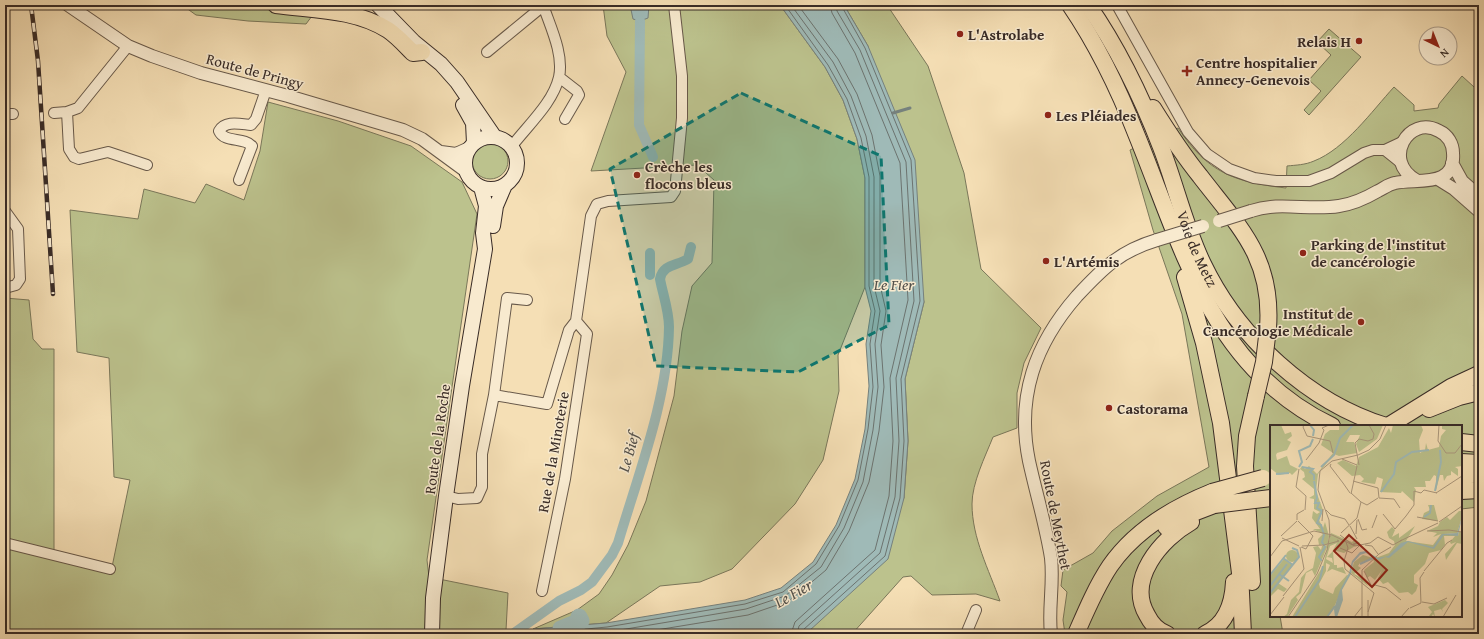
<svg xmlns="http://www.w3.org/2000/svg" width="1484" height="639" font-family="'Gentium Book Plus',serif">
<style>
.green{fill:#bcc28d;stroke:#7a775a}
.water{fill:#9fbab7;stroke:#76817d}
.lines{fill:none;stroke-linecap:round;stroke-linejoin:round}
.shore{stroke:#6c736f;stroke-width:1}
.stream{stroke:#76817d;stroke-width:3}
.canal{stroke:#9fbab7;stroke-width:10}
.river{stroke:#9fbab7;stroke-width:17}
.minor-casing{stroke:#68594a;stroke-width:12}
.tertiary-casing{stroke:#68594a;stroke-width:14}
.secondary-casing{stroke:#392c27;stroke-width:16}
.trunk-casing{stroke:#392c27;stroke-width:18}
.minor{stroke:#f8eacf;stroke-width:10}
.tertiary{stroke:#f8eacf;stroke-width:12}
.secondary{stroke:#f8eacf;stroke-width:14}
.trunk{stroke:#f5dfb5;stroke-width:16}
.rail-casing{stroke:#392c27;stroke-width:4.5}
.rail{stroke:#f8eacf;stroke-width:3;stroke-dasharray:9;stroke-linecap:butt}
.tertiary-bridge-casing{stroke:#68594a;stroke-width:14;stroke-linecap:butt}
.trunk-bridge-casing{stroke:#392c27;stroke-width:18;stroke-linecap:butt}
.tertiary-bridge{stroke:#f8eacf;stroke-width:12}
.trunk-bridge{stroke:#f5dfb5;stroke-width:16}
.marked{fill:#0f766e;fill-opacity:0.2;stroke:#0f766e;stroke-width:3;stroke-dasharray:8 5;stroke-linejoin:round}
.poi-dot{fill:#8f2418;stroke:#f8eacf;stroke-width:1.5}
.labels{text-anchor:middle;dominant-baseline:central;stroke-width:3;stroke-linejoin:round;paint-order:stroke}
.poi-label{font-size:15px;font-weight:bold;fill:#392c27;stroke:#f8eacf;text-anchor:start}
.street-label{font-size:15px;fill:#392c27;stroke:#f8eacf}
.water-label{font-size:16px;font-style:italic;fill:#52504b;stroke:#f8eacf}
.inset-river{fill:none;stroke:#9fbab7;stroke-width:2}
.inset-road{fill:none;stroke:#aa977c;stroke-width:1}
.view{fill:#8f2418;fill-opacity:0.15;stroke:#8f2418;stroke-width:2}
.inset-edge{fill:none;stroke:#392c27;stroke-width:2}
</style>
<rect width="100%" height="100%" fill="#f5dfb5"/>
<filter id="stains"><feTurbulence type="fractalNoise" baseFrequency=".005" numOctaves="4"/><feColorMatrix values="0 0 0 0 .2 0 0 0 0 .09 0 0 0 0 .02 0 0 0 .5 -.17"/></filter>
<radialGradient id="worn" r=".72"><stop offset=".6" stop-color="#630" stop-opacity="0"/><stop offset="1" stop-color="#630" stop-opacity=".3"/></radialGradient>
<path class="green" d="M182,5H246L302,12H315L306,24L248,21L196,15Z
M603,5H780L825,67L843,100L857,139L865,178V287L838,355L839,391L823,460L795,504L732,569L700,582L660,586L606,623L533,629L577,610L599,594L612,575L628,545L646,501L674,396L682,331L692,286L712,263L714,180L697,165L591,171L626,72L607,36Z
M844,5H887L928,66L964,173L981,269L1041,328L1024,363L1017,393V428L993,437C985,457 972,483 972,504C972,538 989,570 1000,601L976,594L932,595L911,576L903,577L852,634H801L809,631L904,498L908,441L905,379L924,302L868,46Z
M1329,29L1361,57L1309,115L1304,110L1321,91L1309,80L1331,55L1317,42Z
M1462,76L1474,87L1479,88V507L1461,509V426H1271V616H1280L1283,634H1065L1063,620L1067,592L1061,586L1063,570L1093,553L1112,531L1157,496L1209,467L1182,314L1153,230L1130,150L1178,128C1208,173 1234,182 1286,188L1287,166C1296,165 1305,165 1314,161C1345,149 1372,111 1394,87L1414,105V111L1438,108L1439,104Z
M268,102L338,121L411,146L462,182L477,214L427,560L429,577L508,593L506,630L504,634H5V298L29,300L33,339L42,349H54V551L112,567L130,480L114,477L109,358L77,352L70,210L138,219L144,189L195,203L206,184L244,200L260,151Z
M472 161a18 18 0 1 1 36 0a18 18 0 1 1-36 0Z"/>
<path class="water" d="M630,5H649L648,18L640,21L633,19Z
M780,5H844L868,46L915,160L924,302L905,379L908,441L904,498L888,559L809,631L801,634H529L533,629L606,623L745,600L781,588L813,562L836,525L855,479L865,429L869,386L866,344L871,311L865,287V178L857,139L843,100L825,67Z"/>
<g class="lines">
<path class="shore" d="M534,634L607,627L745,604L783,592L816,564L839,526L858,480L868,429L873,387L870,344L875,311L869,286V177L861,138L847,99L828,65L785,5
M581,634L608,632L746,609L785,596L821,567L844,528L863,482L873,430L878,387L875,344L880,311L874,286V177L866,136L851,96L833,62L791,5
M632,634L748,615L789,601L826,570L849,531L869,482L879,431L884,387L881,345L886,311L880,285V176L872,135L857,94L838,59L798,5
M791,634L795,622L875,550L889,496L893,441L890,378L908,300L900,163L855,53L832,13L830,5
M797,634L799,626L880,553L895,497L899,441L896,378L914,301L906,162L860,50L837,11L836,5
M802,634L803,630L885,556L900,498L904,441L901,379L920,301L911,160L865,48L841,5"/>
<path class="stream" d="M893,113L910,108"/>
<path class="canal" d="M640,21L639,125L653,157
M650,253V275
M514,633L559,601L581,590L592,582L612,555L618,543C638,475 668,399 669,327C669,311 663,295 660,279C663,264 676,266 688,259L691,247"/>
<path class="river" d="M561,634V629L581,621L579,617"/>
<defs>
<path id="minor" d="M1117,5L1188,132L1207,154L1229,169L1254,178L1276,181H1309L1331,173L1364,153L1373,150H1385L1402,142
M487,52L543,6
M559,77L577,91L579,95L565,119
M67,112L69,149L74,157L79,159L108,152L147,165
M54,113L67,112L78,108L128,46
M5,114H13
M512,146C528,125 553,103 559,77C564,54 550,26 543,5
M1385,150L1400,162
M239,180L252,146C244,137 224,143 219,131C225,120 240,124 251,125L256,119L266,90
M5,211L18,229L20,279L16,285L5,288
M494,395L507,298L527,300
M446,496L458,499L477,498L482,487V454L494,395L547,404L569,330L576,321L591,216L597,204L608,201L671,197L675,191L682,118V76L674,5
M5,543L110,569
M542,591L565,479L587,334L576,321
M966,634L976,610"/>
<path id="tertiary" d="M68,5L128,46L152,56L201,73L288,96L403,130L422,139L467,172
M441,152L456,154L469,148
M1452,163L1462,181L1479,196
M1438,179L1454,189L1479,211
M1251,211C1280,201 1309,211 1339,206C1353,204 1366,198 1378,191C1384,188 1389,184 1395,183C1416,178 1456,189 1453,153C1453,144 1448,135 1439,131C1408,114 1382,161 1416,180
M1051,634C1048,609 1054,584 1051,558C1046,526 1036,493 1029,461C1016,397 1035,344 1077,296C1103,268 1120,251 1157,240"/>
<path id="secondary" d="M378,5L414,42L441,64L457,82L494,136
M463,105L473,123L474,143
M465 163a26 26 0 1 1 52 0a26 26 0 1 1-52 0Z
M493,226L496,206L505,185
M432,634L433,598L446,496L462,386L485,249L483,233L486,206L481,187"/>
<g id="trunk">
<path d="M276,5C313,10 355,9 388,30C397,36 405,45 413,53L422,52"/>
<path d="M1070,5C1098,46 1119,90 1137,136C1183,249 1212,369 1332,426"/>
<path id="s1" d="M1088,5C1118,48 1142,98 1161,147C1176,186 1185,227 1203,264C1238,337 1308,402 1386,426"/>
<path d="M1153,108C1168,132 1183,155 1200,176C1240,228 1273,258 1268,328"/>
<path d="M1185,277L1204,343L1221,423L1240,573L1243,634"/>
<path d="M1429,409L1459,397L1479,392"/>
<path d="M1388,426L1451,387L1479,374"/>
<path d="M1461,442L1479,444"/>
<path d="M1461,462L1479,463"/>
<path d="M1461,476L1479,474"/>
<path d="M1461,491L1479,490"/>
<path d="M1166,527L1180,518L1214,505"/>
<path d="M1252,582L1245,466L1247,436L1256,396"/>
<path d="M1076,634C1086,611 1096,587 1110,566C1135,530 1172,508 1212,492"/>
<path d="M1167,634C1158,631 1151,623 1147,615C1126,580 1161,539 1191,522"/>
<path d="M1205,634C1226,625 1233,603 1234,582"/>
</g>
</defs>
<use href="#minor" class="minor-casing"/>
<use href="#tertiary" class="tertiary-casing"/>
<use href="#secondary" class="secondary-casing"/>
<use href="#trunk" class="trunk-casing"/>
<use href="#minor" class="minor"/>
<use href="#tertiary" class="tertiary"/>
<use href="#secondary" class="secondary"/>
<use href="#trunk" class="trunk"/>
<defs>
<path id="rail" d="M31,5L38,61L53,294"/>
</defs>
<use href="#rail" class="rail-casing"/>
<use href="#rail" class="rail"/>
<defs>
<path id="tertiary-bridge" d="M1219,221L1251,211
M1157,240L1203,226"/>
<path id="trunk-bridge" d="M1256,396L1264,362L1268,328
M1212,492L1263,478
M1214,505L1271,498"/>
</defs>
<use href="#tertiary-bridge" class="tertiary-bridge-casing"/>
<use href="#trunk-bridge" class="trunk-bridge-casing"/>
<use href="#tertiary-bridge" class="tertiary-bridge"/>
<use href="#trunk-bridge" class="trunk-bridge"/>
</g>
<path class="marked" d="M741,93L881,156L889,325L798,372L656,366L610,169Z"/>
<g class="poi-dot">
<circle cx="960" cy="34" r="4"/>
<circle cx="1359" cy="41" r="4"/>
<path d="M1185 65h4v4h4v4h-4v4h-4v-4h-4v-4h4z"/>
<circle cx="1048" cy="115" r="4"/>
<circle cx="637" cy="175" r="4"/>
<circle cx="1303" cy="253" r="4"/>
<circle cx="1046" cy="261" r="4"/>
<circle cx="1361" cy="322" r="4"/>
<circle cx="1109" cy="408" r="4"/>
</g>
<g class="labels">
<g class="poi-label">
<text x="968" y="34">L'Astrolabe</text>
<text x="1351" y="41" text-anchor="end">Relais H</text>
<text x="1196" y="62">Centre hospitalier<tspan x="1196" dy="17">Annecy-Genevois</tspan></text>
<text x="1056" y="115">Les Pléiades</text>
<text x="645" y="166">Crèche les<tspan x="645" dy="17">flocons bleus</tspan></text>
<text x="1311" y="244">Parking de l'institut<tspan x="1311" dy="17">de cancérologie</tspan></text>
<text x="1054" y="261">L'Artémis</text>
<text x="1353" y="313" text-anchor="end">Institut de<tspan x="1353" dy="17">Cancérologie Médicale</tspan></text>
<text x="1117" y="408">Castorama</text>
</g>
<g class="street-label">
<text transform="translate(255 71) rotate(15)">Route de Pringy</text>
<text stroke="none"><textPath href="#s1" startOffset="268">Voie de Metz</textPath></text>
<text transform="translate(437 439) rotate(-82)">Route de la Roche</text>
<text transform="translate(553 452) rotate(-80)">Rue de la Minoterie</text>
<text transform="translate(1056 515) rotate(79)">Route de Meythet</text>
</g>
<g class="water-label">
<text x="894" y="284">Le Fier</text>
<text transform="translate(628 452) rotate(-74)">Le Bief</text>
<text transform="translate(793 593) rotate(-30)">Le Fier</text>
</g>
</g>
<g transform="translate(1270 425)">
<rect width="192" height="192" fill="#f5dfb5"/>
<path d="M0,0H11L15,9L21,7L22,11L17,15L21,17L17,25L7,28L6,30L7,35L17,31L20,40L28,44L22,50L20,48L9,50L0,43ZM69,0H113L107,14L89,27L86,19L90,10H80L76,17H84L87,28L69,31L64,29L48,49L46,66L53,85L49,95L53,103L55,97L59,111L58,119L49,120L48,114L53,109L43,104H50L42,93L43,86L47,89L50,87L44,84V74L39,73L44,70V64L32,54L35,52L34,47L30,44L32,41L35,44L39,41L47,49L63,28L51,20L55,9L60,5H69ZM123,0H151L153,5L149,15L150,28L155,25L156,18L158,25L169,22L171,11L176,5L172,4V0H192V41L185,42L188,44V51L181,46V50L177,51L174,56L173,50H170L166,65V51L164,50L160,56H155L156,62H144L146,65L144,77L132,66L131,68L110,67L113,54L107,52L105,59L91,57L94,54L90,50L82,51L67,38L73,35L86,41L89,32L108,22L119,3L121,8ZM158,80H164L168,96L152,94L154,88L160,85ZM189,86H192V92L187,108L174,109L175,110L183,109L188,111L189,107H192V119L187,118L176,135L175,129L186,117L181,119L180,117L185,111H174L175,120L171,125L159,128L155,139L144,150V158L148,160L146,166L142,170L138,167L129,168L118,157L113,159L108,153L112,145L105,155L100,151L97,153L94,145L104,137L103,134L119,128L125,120L124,116L119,113L117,107L122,102L125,105L122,112L129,108V113L145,101L136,116L163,120L171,109L163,112L167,108L157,106L168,101L170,97L177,92L180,95ZM61,108L82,117L85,114L90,118L74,128L63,125L67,118L60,121L56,134L63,138L62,133L57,132L63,126L64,140H67V143L73,142L76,149L62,144L57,147L60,140L56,138V146L49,159L50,163L63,169L65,163L77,150H78L65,180L58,192H22L53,141ZM58,120L45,151L42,145L36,148L31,168L26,172L28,175L17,192H13L17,189L21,175L29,167L31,153L36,147L43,143L46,128L43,122L48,121L51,125L52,121ZM16 131a6 6 0 1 1 12 0a6 6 0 1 1-12 0ZM93,130L103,133L90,138L88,141L91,143L84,149L94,154L98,161L81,148L84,137ZM14,134L22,140L8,158L17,164L14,167L8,164L0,172V151ZM175,175L178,178L172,184L173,187L171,184L164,186L165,192L163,189L161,192L159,191L162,187L158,182Z" fill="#bcc28d"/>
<path d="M192,92L188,111L174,110L164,124L138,117L119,133L115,132L109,135L96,128L90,130L83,138L81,149L72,165L73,175L67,192H65L64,184L70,165L79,148L82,136L90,127L96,126L108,133L118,131L131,118L138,116L163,122L172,109L187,108Z" fill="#9fbab7"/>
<path class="inset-river" d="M40,0L44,5L43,11M29,42L32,37L29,26L40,21L43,14M32,42L43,44L40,47L44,50V55M51,42L64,30L70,13L83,0M6,49L19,48M44,56L47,73L45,78H49L47,83L52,86L47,98L51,100L54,110L52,117L55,122L49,132L52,136M165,66L171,37L170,25M111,67L124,49L126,37L142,27L159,25M154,92L160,88L161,80M13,133L23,140M90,139L103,133M9,149L19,156M0,150L16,130M0,161L17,139M0,168L29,132L27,125L22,123M25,192L50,154L53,141M57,192L65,181"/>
<path class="inset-road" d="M34,0L33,2L37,11L60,16L63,28M169,0L168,16L176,28H185L192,19M72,34L87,40M36,35L49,18L54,5L52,3L59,0M61,39L60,41L73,58M89,40L85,18L89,14L98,16L103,14L104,9L99,0M29,44L26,62L36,71L35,85M83,56L108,63L109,73M73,58L80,68M166,68L192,51M81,69L87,41M109,73L124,74L130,83M91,77L97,80L108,73M56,85L61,90L75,94L79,100M113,89L125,104L136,91M136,91L144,80V66L151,68L154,65L167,68M147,92L168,96M88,94L92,105L97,104M27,95V89L34,85M28,96L43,111L36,124L31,122M52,96L53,84M169,97L192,81M80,101L87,114M102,103L107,90M157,106L179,105L192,107M71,108L87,93L91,77L81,68M86,109L87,95M70,110L83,120L87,118L83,119M11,111L27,96M60,112L59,95L48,65L50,46L62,36L88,30L99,25L110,14L116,0M12,113L29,121M130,116L168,98M76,117L78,123L74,136L75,144L104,168L98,187M95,120L102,121L108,129M32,121L54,120L69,116L67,115M70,123L82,128L90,120M0,132L12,116L44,106L62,110L85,121L100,118L108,112L123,120L132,115M94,146L102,162L105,160L116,163L131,175M154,146L177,118L182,115M13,171L34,144L30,122M98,175V192M152,177L164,179L177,173M151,178L150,153L154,147M140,183L151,178M0,190L14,172M18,192L47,149L57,125L60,109M84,192L92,182M92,192V145L109,129L121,122M131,192L139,183M173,192L186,170"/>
<path class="view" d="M79,110L117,145L102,162L64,126Z"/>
<rect width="192" height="192" class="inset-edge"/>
</g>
<rect width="1484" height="639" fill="none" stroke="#f5dfb5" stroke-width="20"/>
<rect x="6" y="6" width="1472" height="627" fill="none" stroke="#392c27" stroke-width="2"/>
<rect x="10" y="10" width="1464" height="619" fill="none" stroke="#392c27"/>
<g transform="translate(1438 46) rotate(137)"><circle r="19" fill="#f8eacf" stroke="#ac9e8c"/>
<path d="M0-3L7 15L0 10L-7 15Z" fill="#8f2418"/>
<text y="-6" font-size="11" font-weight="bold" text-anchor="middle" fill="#392c27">N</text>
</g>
<rect width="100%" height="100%" filter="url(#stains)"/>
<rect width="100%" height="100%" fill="url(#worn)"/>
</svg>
